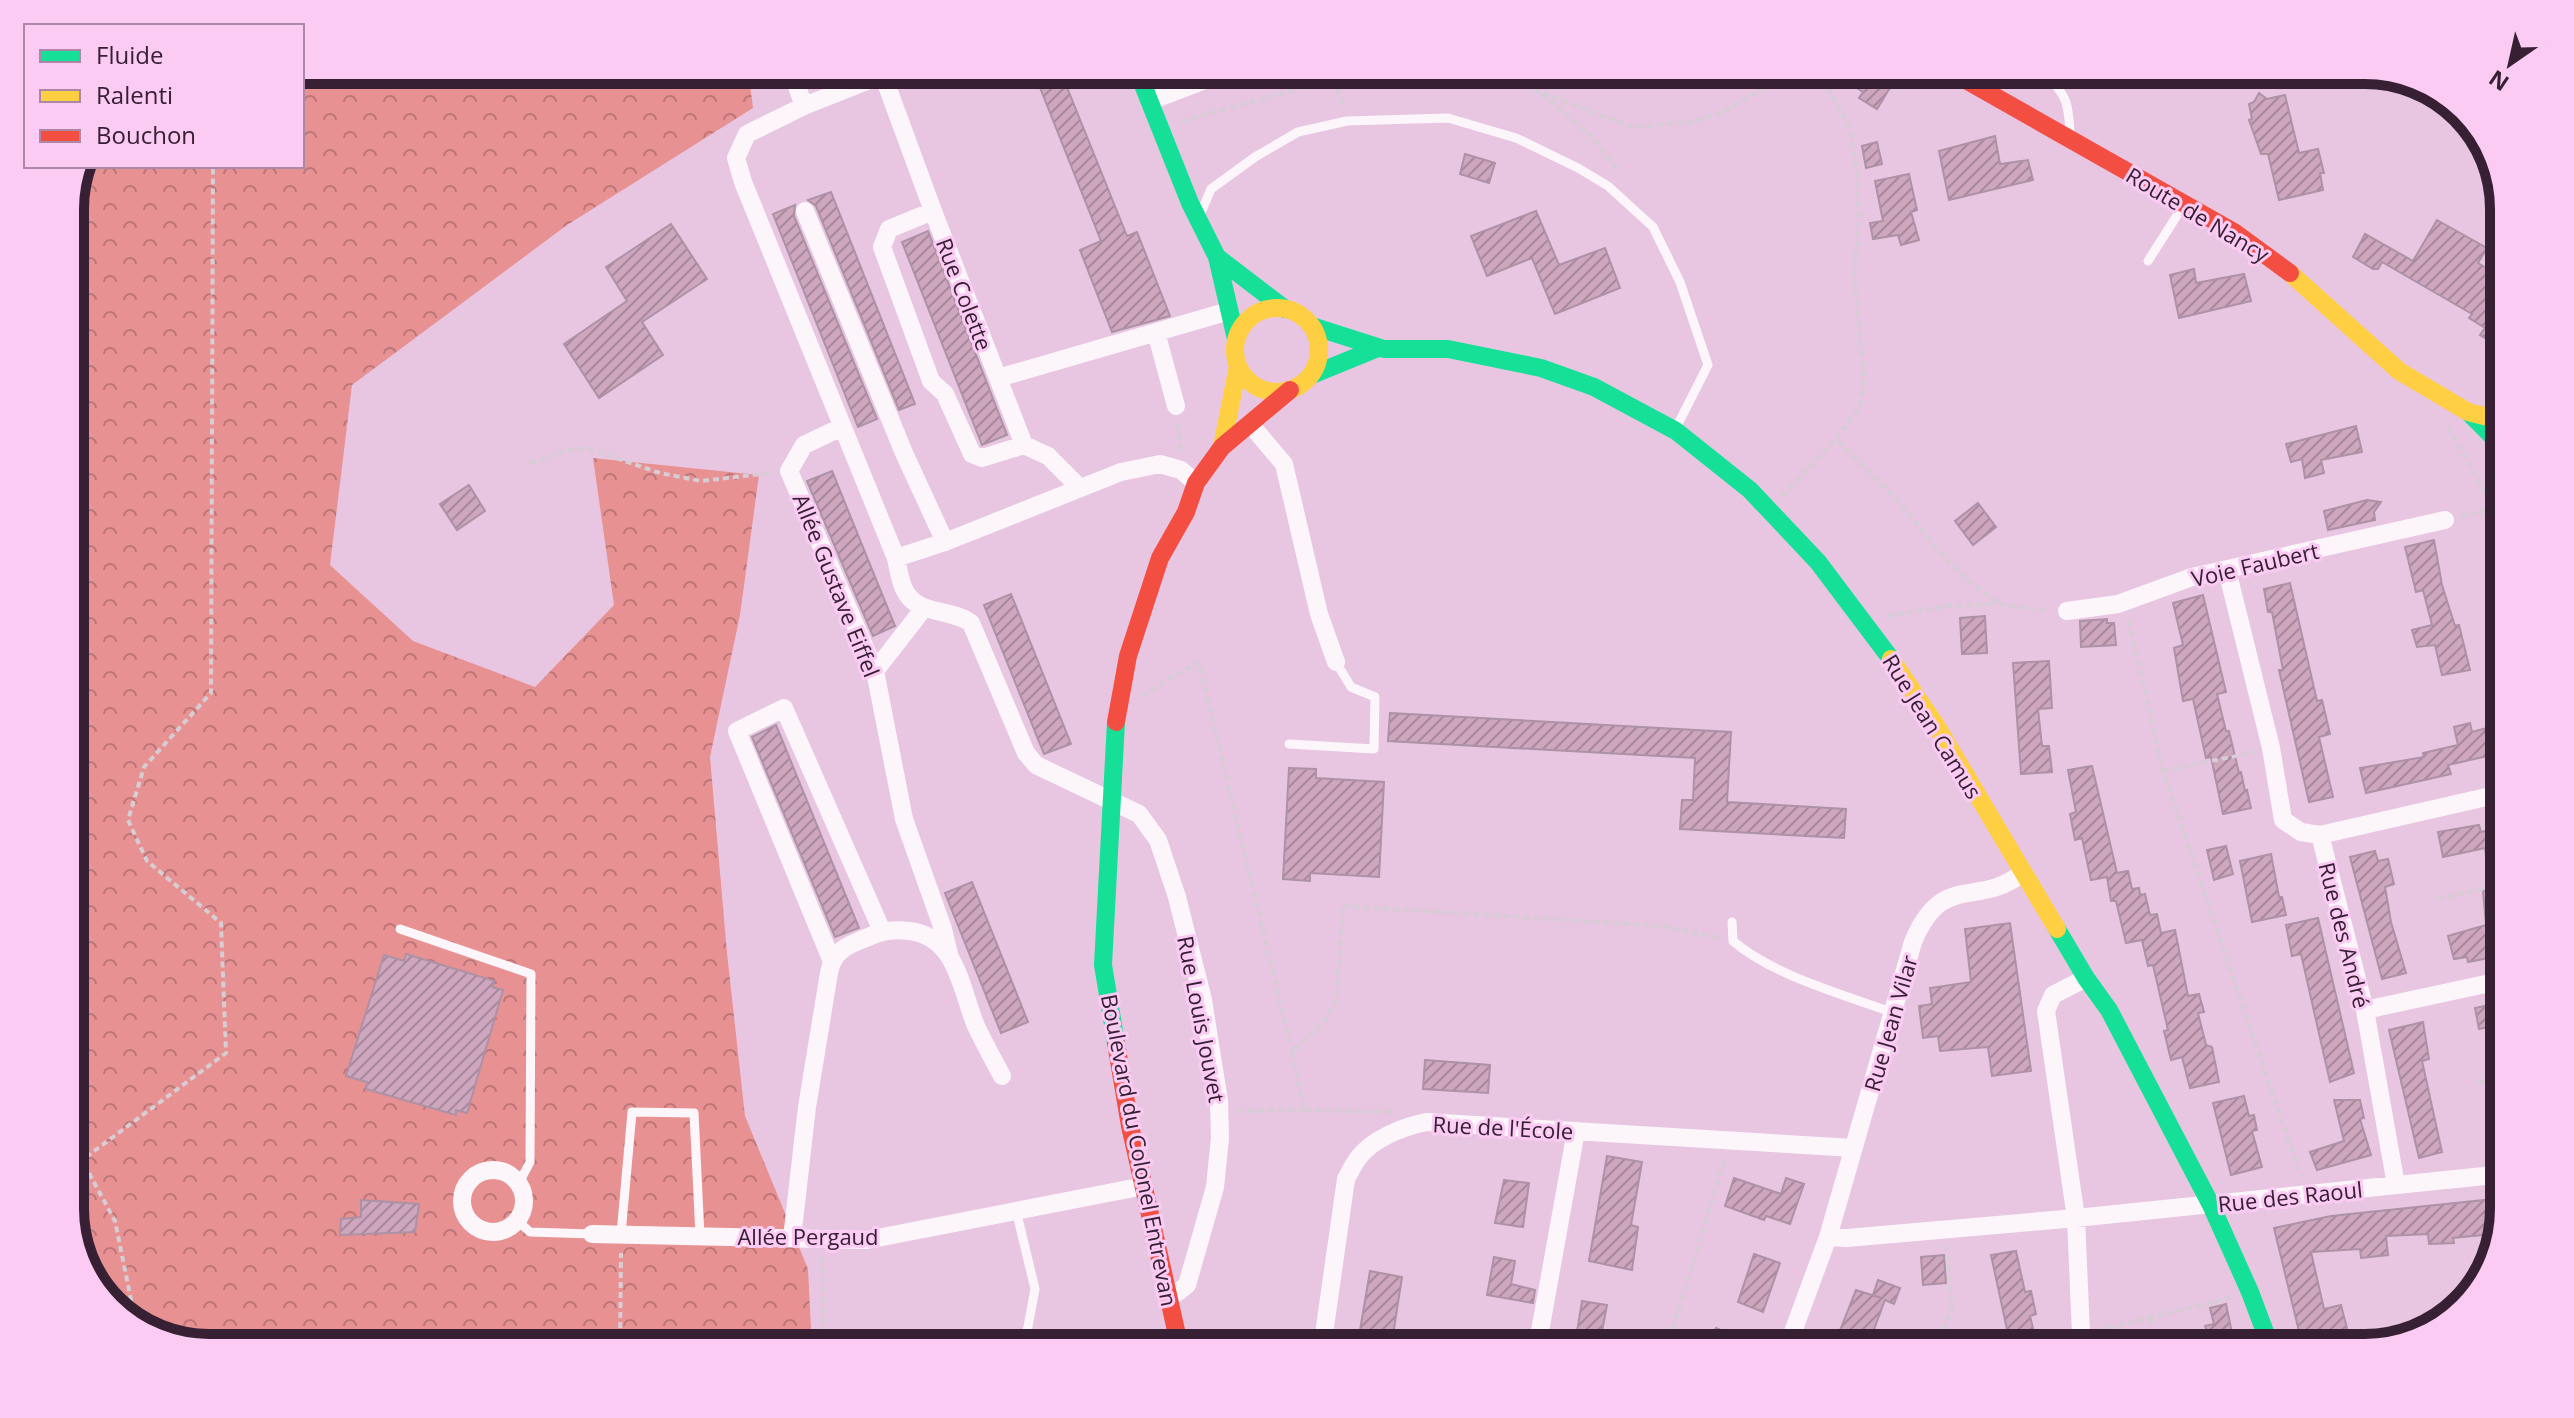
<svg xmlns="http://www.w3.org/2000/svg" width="2574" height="1418" font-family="'Open Sans',sans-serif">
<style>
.forest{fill:url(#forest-crowns)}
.building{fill:url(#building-hatch);stroke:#ad91a4;stroke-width:2}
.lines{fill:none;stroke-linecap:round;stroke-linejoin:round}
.path{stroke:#d6cdd5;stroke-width:4;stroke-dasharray:6 4;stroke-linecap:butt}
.lane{stroke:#fcf6fb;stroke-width:9}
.street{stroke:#fcf6fb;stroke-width:18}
.fast{stroke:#16e098;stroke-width:18}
.slow{stroke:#ffcf43;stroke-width:18}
.jam{stroke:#f24e42;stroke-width:18}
.labels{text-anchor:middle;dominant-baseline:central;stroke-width:6;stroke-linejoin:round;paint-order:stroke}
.street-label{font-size:22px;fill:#372034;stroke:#fbcbf4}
.rim{fill:none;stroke:#372034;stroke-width:10}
</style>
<defs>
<pattern id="forest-crowns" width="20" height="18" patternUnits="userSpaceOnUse" patternTransform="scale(2)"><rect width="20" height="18" fill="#e79192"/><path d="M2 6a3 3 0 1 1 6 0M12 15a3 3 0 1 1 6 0" fill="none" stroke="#bc7678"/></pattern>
<pattern id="building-hatch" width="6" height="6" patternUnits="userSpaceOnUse" patternTransform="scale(2)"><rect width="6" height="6" fill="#cea7bf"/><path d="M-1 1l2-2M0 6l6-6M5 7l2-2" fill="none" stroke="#a8889c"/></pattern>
</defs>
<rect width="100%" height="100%" fill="#e8c6e2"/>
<path class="forest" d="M302,70H748L753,108L567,225L352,385L330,565L413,641L535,687L614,605L593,458L759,475L740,615L710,757L727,953L745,1116L808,1269L812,1348H209L147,1333L94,1287L70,1219V200L86,166H302Z"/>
<path class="building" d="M1033,70H1060L1127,236L1137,232L1170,316L1112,332L1080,250L1101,241Z
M1857,70H1867L1891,86L1877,109L1859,98L1863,92L1849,83Z
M2259,93L2267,99L2285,95L2299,153L2318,149L2324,173H2320L2323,190L2279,200L2268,154H2261L2249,120L2252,119L2249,104L2254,102Z
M1995,136L2000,164L2028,160L2033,180L1949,200L1939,151Z
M1877,142L1882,164L1866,168L1862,146Z
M1465,154L1495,163L1489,183L1460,174Z
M1909,174L1917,210L1911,212L1919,240L1901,245L1898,235L1873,239L1870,223L1883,221L1875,181Z
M831,192L915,404L899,410L816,206L808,200Z
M795,205L794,216L877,419L858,427L773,214Z
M1536,211L1559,265L1605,248L1620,288L1555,314L1532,258L1487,276L1471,236Z
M2437,220L2487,248L2478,263L2504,278V350L2480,335L2485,328L2469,318L2472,314L2382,262L2378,269H2373L2353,257L2365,234L2413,261Z
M671,224L707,279L642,322L663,355L599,398L564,344L627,301L606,267Z
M928,231L1007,435L982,445L902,242Z
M2194,269L2196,283L2244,274L2251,301L2179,318L2170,275Z
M2356,426L2362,452L2321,460L2324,473L2305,478L2302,459L2291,462L2286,444Z
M832,471L895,626L873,636L807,481Z
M469,485L485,511L457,530L440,504Z
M2367,500L2381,502L2374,512L2375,520L2328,530L2324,511Z
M1978,503L1996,527L1973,545L1955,521Z
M2434,540L2442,585L2455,626L2459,625L2470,670L2442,675L2435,645L2417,647L2412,630L2432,625L2423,590L2416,592L2405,547Z
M2290,583L2317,701L2322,700L2330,734L2319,737L2333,797L2309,802L2279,670H2283L2272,612H2268L2264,589Z
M1011,594L1071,744L1044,754L984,605Z
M2203,595L2226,692L2217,694L2226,731H2229L2239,773L2241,772L2245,791L2247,790L2251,808L2223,814L2211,757L2206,758L2193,699L2183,701L2174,648L2183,645L2173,603Z
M1985,616L1987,653L1962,654L1960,618Z
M2107,619V623H2114L2116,645L2081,647L2080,621Z
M2049,661L2052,708L2038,709L2042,746H2049L2052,772L2021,774L2013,663Z
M1390,713L1731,732L1727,802L1846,809L1844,838L1680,829L1682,800H1693L1695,758L1388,741Z
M2470,723L2472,732L2487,728L2492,755L2448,765L2451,774L2366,793L2360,768L2424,757L2423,753L2458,745L2454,727Z
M776,725L859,928L835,937L752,737Z
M2092,766L2117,873L2128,871L2132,889L2139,888L2140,895L2145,894L2150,915L2157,914L2161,933L2175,930L2188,996L2199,994L2204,1012L2198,1013L2206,1045L2212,1047L2219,1082L2190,1088L2182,1057L2171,1060L2164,1031L2168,1030L2153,965L2148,966L2142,940L2126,943L2116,901H2111L2107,877L2091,880L2082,838L2075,840L2070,814L2076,812L2068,770Z
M1289,768L1316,769V778L1384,782L1379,877L1310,873V881L1283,879Z
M2479,825L2481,832L2502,827L2504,852L2486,856L2485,848L2443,857L2438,832Z
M2226,846L2233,874L2214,880L2207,850Z
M2375,851L2378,861L2388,859L2394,884L2385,887L2391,922L2406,973L2382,979L2350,857Z
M2271,854L2279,897H2282L2286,915L2252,922L2240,861Z
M972,882L1028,1022L1001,1033L945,893Z
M2492,890L2504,933V944L2499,946L2501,952L2494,954V957L2468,962L2467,957L2454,959L2448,936L2486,925L2483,891Z
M2318,918L2354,1073L2330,1082L2301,954L2292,956L2286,925Z
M2010,923L2031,1071L1992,1076L1988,1047L1940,1051L1938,1036L1923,1038L1919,1006L1932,1004L1930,988L1971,982L1965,929Z
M406,954L495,981L492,987L503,990L467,1113L456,1110V1115L366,1089L367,1082L346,1076L384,955L404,961Z
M2504,1002V1024L2479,1029L2475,1008Z
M2423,1022L2429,1059L2422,1061L2442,1152L2419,1158L2389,1030Z
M1425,1060L1490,1065L1488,1093L1423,1089Z
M2244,1096L2249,1116L2254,1115L2257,1130L2252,1131L2262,1167L2231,1175L2213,1103Z
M2334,1100H2360L2364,1118L2360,1119L2371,1155L2317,1170L2310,1152L2344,1141Z
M1607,1156L1642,1162L1631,1225L1638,1227L1632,1270L1589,1261Z
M1734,1178L1781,1194L1786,1178L1804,1184L1790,1224L1766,1216L1764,1220L1725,1206Z
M1504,1180L1529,1183L1523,1227L1495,1223Z
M2504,1198L2501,1220L2491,1221L2492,1234L2453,1238L2454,1243L2429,1244L2428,1234L2386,1236L2388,1255L2361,1258L2360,1249L2311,1252L2324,1309L2341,1305L2352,1348H2303L2274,1228L2331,1216Z
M361,1200L419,1204L415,1232L340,1235L341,1219L361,1217Z
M2016,1251L2025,1292L2031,1291L2036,1314L2030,1316L2038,1348H2011L1991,1255Z
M1754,1254L1780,1263L1763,1312L1738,1302Z
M1944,1255L1946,1283L1923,1285L1921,1257Z
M1494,1257L1515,1261L1511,1284L1535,1290L1533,1303L1487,1295Z
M1370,1271L1402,1277L1391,1348H1357Z
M1878,1280L1900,1288L1894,1304L1885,1300L1867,1348H1833L1856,1290L1881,1298L1873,1295Z
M1582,1301L1607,1305L1600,1342L1576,1338Z
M2226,1304L2233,1338L2231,1339L2233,1348H2199L2196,1334L2207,1331L2205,1326L2214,1324L2210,1308Z
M1716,1328L1760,1348H1707Z"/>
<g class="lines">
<path class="path" d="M1331,70L1343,107
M1467,70L1498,76L1632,127L1692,122L1723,112L1795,70
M1818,70L1849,126L1857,171L1859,221L1854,276L1864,378L1860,407L1836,439L1900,503L1944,557L1966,579L2000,604L2048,611
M1542,94L1591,136L1617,169L1614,173
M1182,121L1334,79L1379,70
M1178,424L1180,452
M2448,427L2504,526
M530,463L573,449H589L660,473L701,481L771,473
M1782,496L1836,439
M2461,516L2493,509
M1887,616L1948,606L1998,604
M2129,621L2163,771L2301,1177
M1143,696L1171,677L1199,663L1292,1052
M2163,771L2255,752
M2438,899L2504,884
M2478,1082L2504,1077
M1238,1111L1304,1110
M1391,1112L1304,1110L1292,1052L1323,1023L1336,1001L1343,906L1662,926L1719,938
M70,1138L115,1221L136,1324
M70,1169L226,1053L221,923L147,861L128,820L144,767L211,693L213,166
M822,1257L823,1348
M2151,1319L2152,1348
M2099,1330L2230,1298
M620,1348L621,1253
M1667,1348L1725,1158
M1936,1348L1952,1308L1946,1246"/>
<path class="lane" d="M2042,70C2066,95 2069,101 2070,135
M1200,215L1211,189L1255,157L1298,132L1347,121L1448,118L1516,138L1578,168L1608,186L1653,227L1680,282L1708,365L1676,428
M2148,261L2183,206
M1289,744L1374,749L1375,697L1351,687L1336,662
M1732,922L1733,941C1772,975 1845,995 1894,1013
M400,929L531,974L530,1162L519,1183
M1016,1210L1035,1289L1024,1348
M518,1221L530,1232L592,1234
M621,1234L632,1112L694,1113L700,1236"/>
<path class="street" d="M791,70L804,106
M895,70L804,106L747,134L736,158L743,182L896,558C898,568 900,580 904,589C916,616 951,608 971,623L1026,753L1036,765L1139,814L1158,840L1177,897L1203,1000L1219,1101L1220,1138L1215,1187L1187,1285L1169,1299
M883,75L933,211L1024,445L1048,456L1080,488
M1150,101L1231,70
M805,211L904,453L945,542
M933,211L889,229L882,247L931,381L945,394L972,454L982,458L1024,445
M1156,332L1176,406
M998,378L1229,311
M1250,424L1284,464L1319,614L1336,662
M842,427L804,445L789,471L875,671L904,819L943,929L949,954
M896,558L945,542L1121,472L1160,464L1181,470L1196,483
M2227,570L2271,748L2283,820L2301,832L2320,835L2365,1010L2396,1185
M2067,611L2118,604L2192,577L2445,520
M875,671L924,608
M2320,835L2504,793
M831,959L737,731L784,708L882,931
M2365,1010L2504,980
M462 1201a31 31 0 1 1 62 0a31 31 0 1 1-62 0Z
M592,1234L867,1240L1144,1186
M1828,1237L1913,942C1943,870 1978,909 2022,873
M792,1238L807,1107L829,973C833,951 846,946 866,938C881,931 892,929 909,931C957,936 961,990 976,1026C984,1043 993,1059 1002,1076
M1322,1348L1346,1179C1350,1172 1354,1163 1359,1157C1374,1138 1403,1127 1426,1122L1853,1148
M1537,1348L1576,1131
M1787,1348L1828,1237L1847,1238L2076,1218L2504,1174
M2078,1348L2081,1334L2076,1218L2046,1011L2053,995L2086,978"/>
<path class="fast" d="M1137,70L1190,203L1217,257L1236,339
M1217,257L1285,309
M1312,326L1384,349H1448L1541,368L1594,387L1676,431L1750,490L1818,562L1891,659
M1312,375L1378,348
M2470,414L2504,448
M1116,722L1103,965L1116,1043
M2057,929L2086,978L2109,1010L2211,1205L2250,1292L2271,1348"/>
<path class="slow" d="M2290,273L2399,371L2468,412L2504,421
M1235 350a42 42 0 1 1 84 0a42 42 0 1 1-84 0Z
M1222,447L1238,366
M1891,659L1937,727L2057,929"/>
<path class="jam" d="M1948,70L2234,232L2290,273
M1116,722L1128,656L1160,558L1186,512L1196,483L1222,447L1290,390
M1116,1043L1130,1126L1180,1348"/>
</g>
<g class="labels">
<g class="street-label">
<text transform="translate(2198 214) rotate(31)">Route de Nancy</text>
<text transform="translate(965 294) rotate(69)">Rue Colette</text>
<text transform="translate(2255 564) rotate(-13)">Voie Faubert</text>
<text transform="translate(837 585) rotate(68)">Allée Gustave Eiffel</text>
<text transform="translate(1933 726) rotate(58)">Rue Jean Camus</text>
<text transform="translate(2345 935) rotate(76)">Rue des André</text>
<text transform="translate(1202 1019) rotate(79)">Rue Louis Jouvet</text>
<text transform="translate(1890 1023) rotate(-74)">Rue Jean Vilar</text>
<text transform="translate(1503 1127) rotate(3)">Rue de l'École</text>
<text transform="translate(1140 1150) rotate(79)">Boulevard du Colonel Entrevan</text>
<text transform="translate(2290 1196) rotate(-6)">Rue des Raoul</text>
<text x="808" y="1236">Allée Pergaud</text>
</g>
</g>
<path d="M0 0H2574V1418H0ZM209 84H2365A125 125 0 0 1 2490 209V1209A125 125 0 0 1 2365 1334H209A125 125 0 0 1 84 1209V209A125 125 0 0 1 209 84Z" fill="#fbcbf4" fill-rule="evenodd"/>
<path class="rim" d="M209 84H2365A125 125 0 0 1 2490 209V1209A125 125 0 0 1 2365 1334H209A125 125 0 0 1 84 1209V209A125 125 0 0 1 209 84Z"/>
<rect x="24" y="24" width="280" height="144" fill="#fbcbf4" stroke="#ad87a7" stroke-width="2"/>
<rect x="40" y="50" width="40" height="12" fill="#16e098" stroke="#ad87a7" stroke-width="2"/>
<text x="96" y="64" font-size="24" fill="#372034">Fluide</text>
<rect x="40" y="90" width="40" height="12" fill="#ffcf43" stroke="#ad87a7" stroke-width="2"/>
<text x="96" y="104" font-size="24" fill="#372034">Ralenti</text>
<rect x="40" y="130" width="40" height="12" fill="#f24e42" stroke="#ad87a7" stroke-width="2"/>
<text x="96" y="144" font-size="24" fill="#372034">Bouchon</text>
<g transform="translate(2510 64) rotate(214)" stroke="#fbcbf4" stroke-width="6" paint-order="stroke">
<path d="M0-6L14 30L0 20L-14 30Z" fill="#372034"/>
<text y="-12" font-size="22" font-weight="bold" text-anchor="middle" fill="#372034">N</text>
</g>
</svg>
